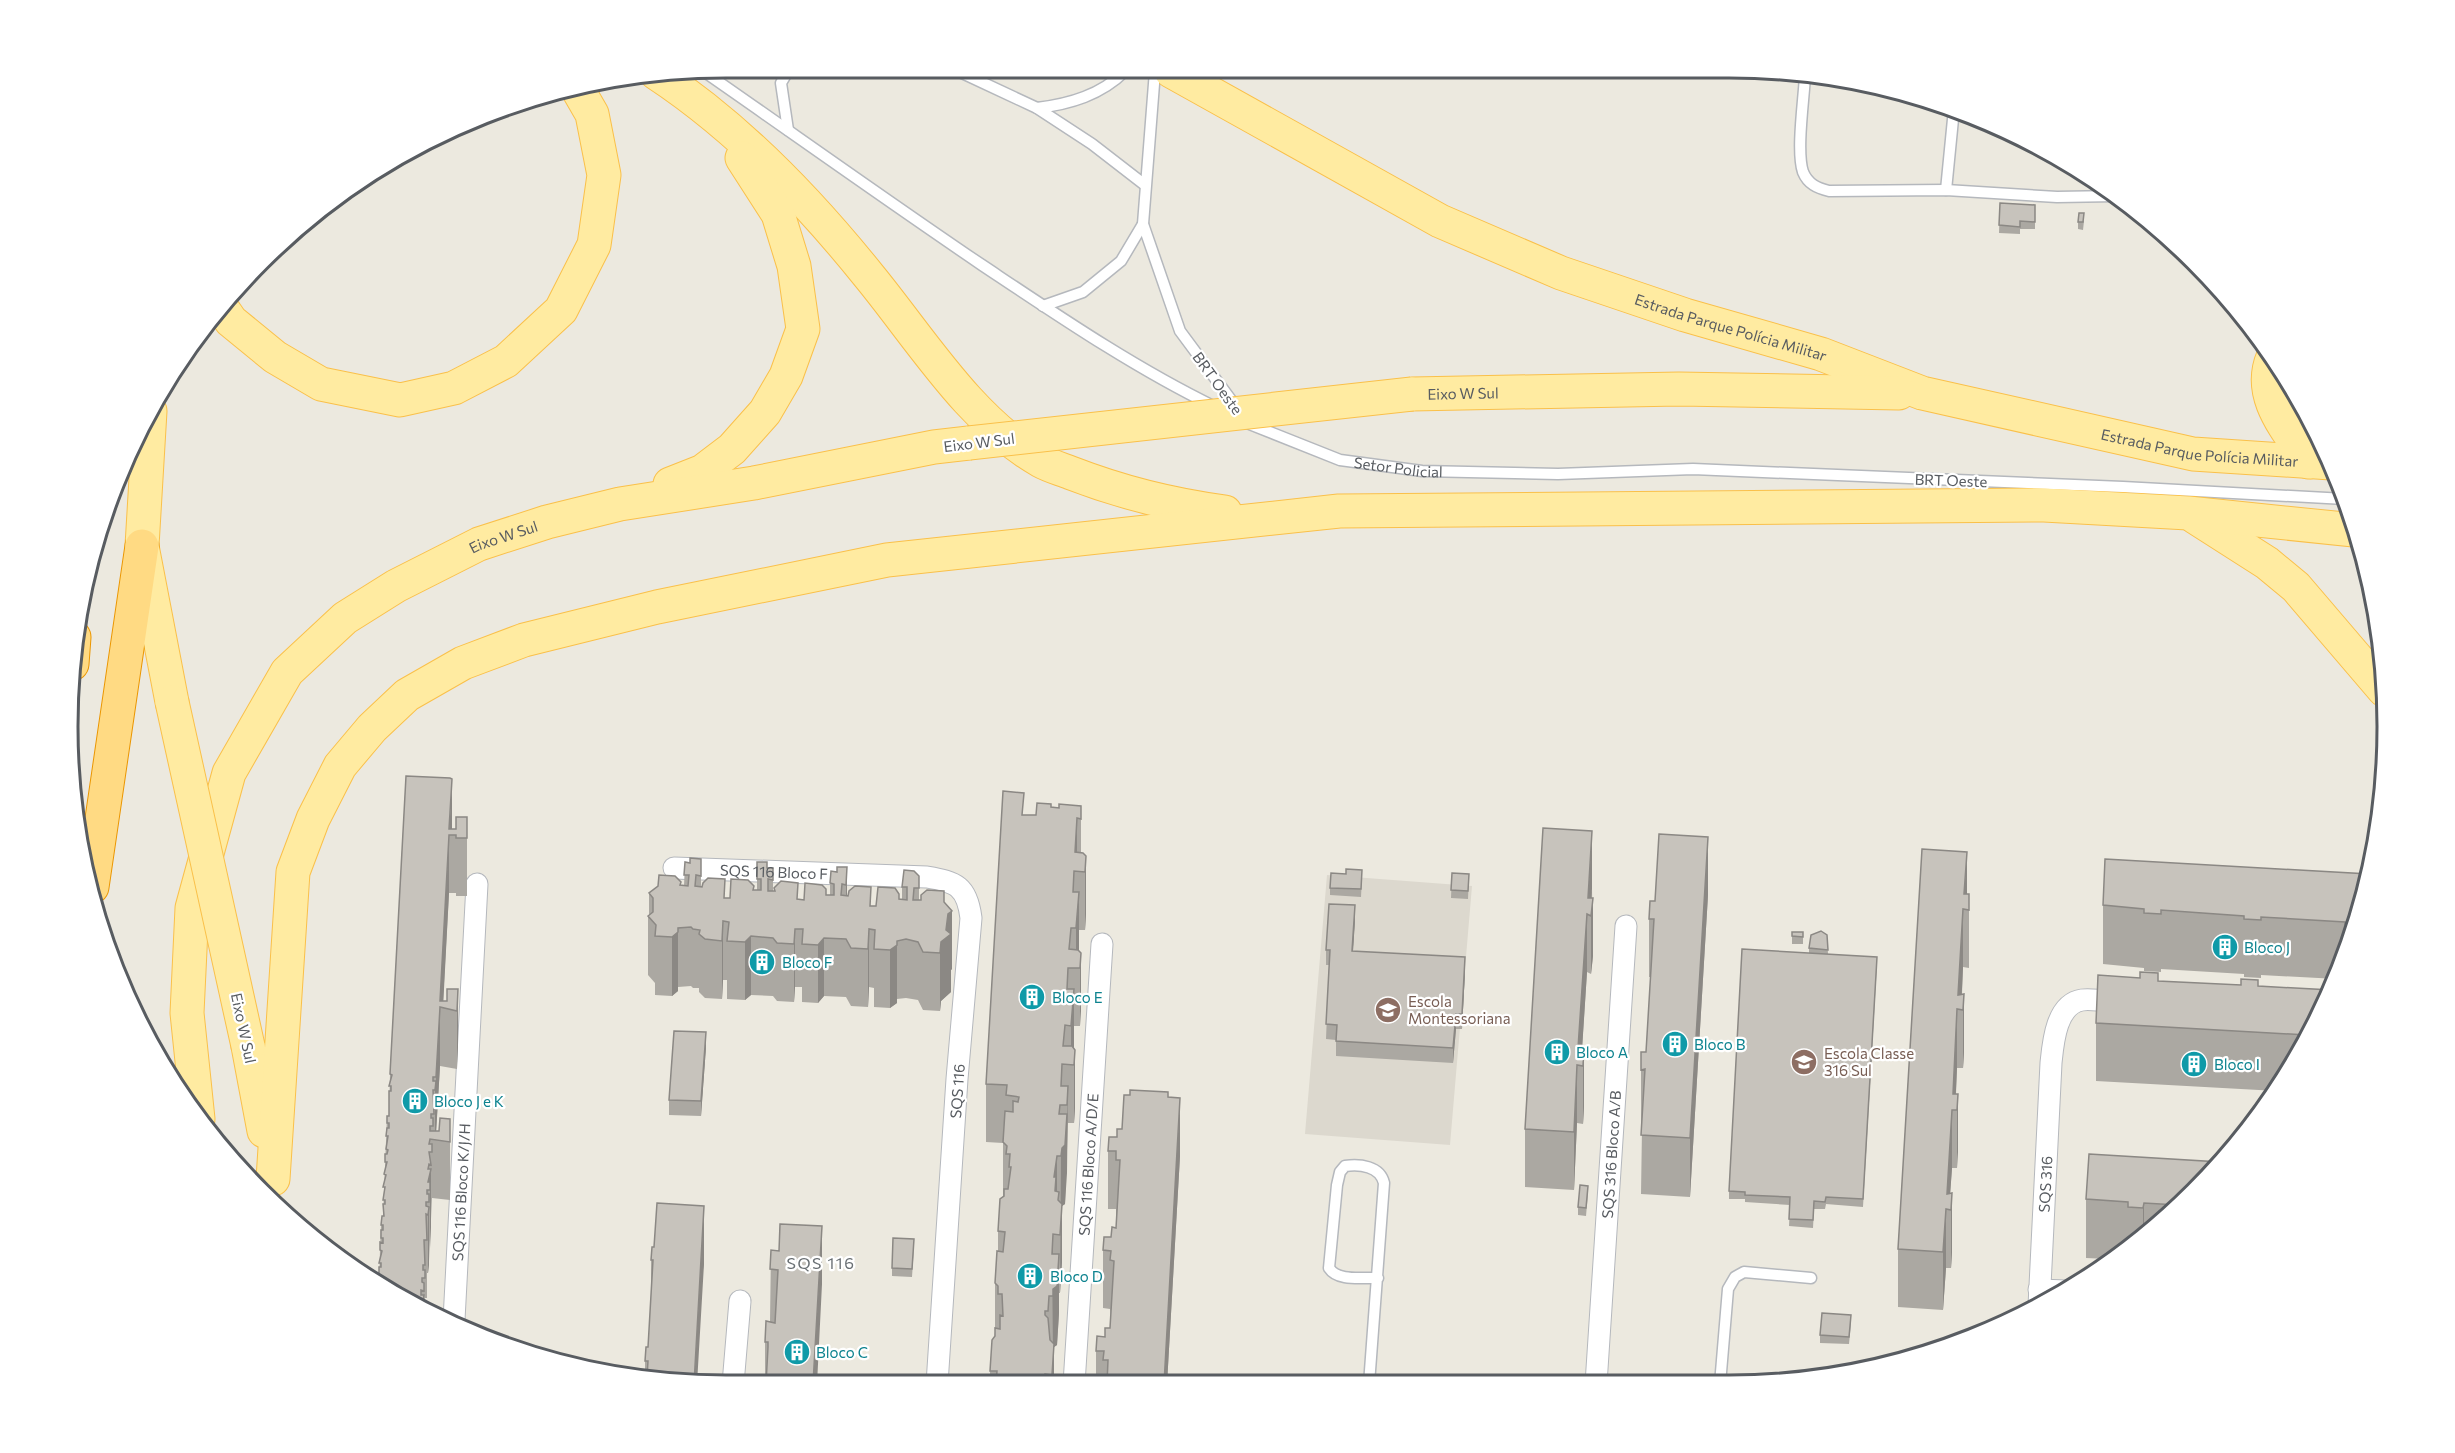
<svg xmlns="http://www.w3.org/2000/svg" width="2455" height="1453" font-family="Commissioner,sans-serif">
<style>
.education{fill:#dcd8ce}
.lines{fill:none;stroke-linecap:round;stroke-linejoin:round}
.lane-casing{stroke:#b5b8bd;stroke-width:13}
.street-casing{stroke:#b5b8bd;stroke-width:23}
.primary-casing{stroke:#fac04a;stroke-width:35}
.highway-casing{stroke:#eb9600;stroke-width:35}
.lane{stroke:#fff;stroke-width:10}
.street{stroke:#fff;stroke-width:21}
.primary{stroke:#ffeba1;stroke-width:33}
.highway{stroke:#ffda83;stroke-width:33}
.primary-bridge-casing{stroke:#fac04a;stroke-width:35;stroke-linecap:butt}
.primary-bridge{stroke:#ffeba1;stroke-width:33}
.wall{fill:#aba8a2}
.shaded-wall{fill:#8b8884}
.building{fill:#c7c3bc;stroke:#8b8884;stroke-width:1.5}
.labels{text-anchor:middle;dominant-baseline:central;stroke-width:4.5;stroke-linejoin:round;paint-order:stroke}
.street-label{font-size:15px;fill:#585c61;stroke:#fff}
.culture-label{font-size:15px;fill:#0d838f;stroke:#fff;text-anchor:start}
.education-label{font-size:15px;fill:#785e54;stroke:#fff;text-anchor:start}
.neighbourhood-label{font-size:16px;letter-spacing:1.5px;fill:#696f73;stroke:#fff}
.rim{fill:none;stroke:#585c61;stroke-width:3}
</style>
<rect width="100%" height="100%" fill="#ece9df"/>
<path class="education" d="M1327,875L1472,886L1450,1145L1305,1134Z"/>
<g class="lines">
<defs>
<g id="lane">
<path d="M1155,71L1143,224L1180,331L1237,408"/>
<path d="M960,72L1037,108L1092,144L1145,185"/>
<path d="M706,73C798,137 889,202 982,265C1057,315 1133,367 1215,407"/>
<path d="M787,73L781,83L788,130"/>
<path d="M1805,75C1804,99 1796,151 1803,172C1808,184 1817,188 1829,191L1946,190L2057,197L2116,196"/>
<path d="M1037,108C1070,104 1101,95 1125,71"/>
<path d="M1946,190L1954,109"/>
<path d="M1043,306L1083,292L1121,261L1143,224"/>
<path id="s1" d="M1247,423L1340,460L1422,471L1558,474L1693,469L2123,487L2345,499"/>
<path d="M1369,1384L1384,1183C1380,1166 1360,1164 1345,1166L1340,1172L1337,1185L1329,1268C1338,1282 1363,1277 1378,1278"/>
<path d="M1720,1384L1728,1289L1735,1277L1744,1272L1811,1278"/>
</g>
<g id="street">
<path id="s2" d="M674,868L927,877C956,882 967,886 971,918L957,1079L937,1384"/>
<path d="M2039,1290L2066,1291"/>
<path id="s3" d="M2039,1306L2051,1063C2053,1043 2056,1004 2082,1000C2095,998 2111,1003 2124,1004"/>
<path id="s4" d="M454,1320L477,884"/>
<path d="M733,1384L740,1301"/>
<path id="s5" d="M1074,1384L1102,944"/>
<path id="s6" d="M1596,1384L1626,926"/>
</g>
<g id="primary">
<path id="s7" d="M1171,71L1440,221L1561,273L1685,315L1821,354L1922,393L2193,454L2331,463"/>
<path d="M656,73C738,127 808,200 869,276C920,338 970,421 1041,461C1050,466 1061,469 1071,473C1120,492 1172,505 1225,512"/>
<path d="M222,308L231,321L275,357L321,384L400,400L454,388L506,361L561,310L594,245L604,175L592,114L577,88"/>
<path d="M2273,357C2256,397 2288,430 2309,462"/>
<path id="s8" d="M1412,394L1679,389L1899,393"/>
<path d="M150,411L142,546L172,702"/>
<path d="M670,484L703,471L732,449L765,412L786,376L803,329L794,266L778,214L742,158"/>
<path d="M2195,517L2267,563L2296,587L2384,690"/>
<path d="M248,1046L264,1131"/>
<path id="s9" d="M198,1119L187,1013L192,908L229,773L287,672L345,618L396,586L479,544L547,522L620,504L754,483L934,447L969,443"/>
<path d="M273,1179L293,872L313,819L340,766L372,728L407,695L463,663L524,640L657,607L887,560L1339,511L2044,505L2188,513L2354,530"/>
</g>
<path id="highway" d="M72,664L74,637
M92,887L142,546"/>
</defs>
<use href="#lane" class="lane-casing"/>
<use href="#street" class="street-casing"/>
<use href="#primary" class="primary-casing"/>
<use href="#highway" class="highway-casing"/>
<use href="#lane" class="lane"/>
<use href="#street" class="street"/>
<use href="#primary" class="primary"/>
<use href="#highway" class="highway"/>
<defs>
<path id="primary-bridge" d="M969,443L1412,394
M172,702L248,1046"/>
</defs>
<use href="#primary-bridge" class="primary-bridge-casing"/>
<use href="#primary-bridge" class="primary-bridge"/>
</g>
<path class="wall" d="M2000,203L2035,205V229H2020V234L1999,233Z
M2084,221L2083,230L2078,229V222Z
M406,776L452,829H456L467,817V896H456V893H449L443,1001H447L458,989L457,1069L440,1066L436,1131H439L450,1119V1200L432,1198L429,1261L428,1273H427V1298H425V1306L379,1284L380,1250L381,1225L383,1216L387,1116H389L390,1074Z
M1081,806V853L1086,856V914L1085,930H1079V951L1081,953L1080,1026H1074L1073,1048L1075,1050V1108L1074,1123H1068L1065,1204L1062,1206V1262L1060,1293H1059V1313L1057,1345L1054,1347V1384H990V1371L995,1332V1283L998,1251V1231L1003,1197V1143L986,1142V1084L1024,815H1036L1051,807L1059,808Z
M1922,849L1967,894H1969V968L1963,967L1962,994H1964V1052L1963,1068H1957L1956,1094H1958L1957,1168H1952L1950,1194L1952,1193V1252L1951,1268H1946L1943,1310L1898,1307V1249Z
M701,859V887L725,898H730L754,890H757V862L767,868H773V891L798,899L804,900L826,895H830V883L837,872L847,867V896L871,906H876L899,899H902V887L919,876V900L944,903L952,969L951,970V992L941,1001L940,1011L923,1010L918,1000L906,998L897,999V1003L890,1008L874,1007V988L869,987L868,1007L851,1006L846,997L824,996L818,1003L802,1002V987H795L794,1002L777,1001L773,996L751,995L745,1000L727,999V980H723L722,999L705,998L699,992V988H693L691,986L678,987V991L672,996L655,995V983L648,975V916L649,915V893L684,886L685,862L690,863Z
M1452,873L1469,874L1468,899L1451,898Z
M2369,874L2337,979L2261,975V978L2244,977V974L2161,969V972L2144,971V968L2103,964V905Z
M1362,877L1361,897L1330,895V888Z
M1592,889L1593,956L1591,974L1587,972L1582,1048H1584V1107L1583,1124L1577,1123L1574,1190L1525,1187V1129Z
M1708,895L1690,1197L1641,1194L1642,1128H1641V1070L1646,1052L1651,977H1649V919L1655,901Z
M1355,920L1353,951L1465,972L1462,1029H1456L1453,1063L1336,1056V1040L1326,1039L1329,965H1326V950Z
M1792,932H1803V944H1792Z
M1827,935L1828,954L1877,964L1863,1207L1826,1204L1825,1209H1814L1813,1228L1789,1226L1790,1205L1745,1202V1199H1729V1191L1809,953V948Z
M2158,981L2258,986L2307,1035L2277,1091L2096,1081V1023Z
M706,1047L701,1116L669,1115V1100Z
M1168,1097L1180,1156L1167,1384H1096V1351L1110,1328L1111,1319L1110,1309L1103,1308V1250L1111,1237L1116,1228L1117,1218H1116V1209H1108V1151L1122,1129Z
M1588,1193L1586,1216L1578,1215V1207Z
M2194,1193L2108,1259L2086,1258V1199Z
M914,1247L912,1277L892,1276V1268Z
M771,1250L822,1284L765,1384V1342L770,1322Z
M651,1260L704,1264L683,1384L645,1376V1361L648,1347L651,1305Z
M1851,1323L1849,1344L1820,1343V1335Z"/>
<path class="shaded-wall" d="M452,779V835H449Z
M1077,818V872L1075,852Z
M1592,831V889L1590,915L1588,898Z
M449,835V893L443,1008L440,1001Z
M1708,837V895L1690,1197V1138Z
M1967,852V909L1964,894Z
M1086,856V914L1085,930V872Z
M847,867V926L846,943V885Z
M944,891V940L948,914L952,911V969L951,970V992L941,1001L940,1011V953Z
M1079,892V950L1078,968H1076V928Z
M1593,898V956L1591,974V916Z
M1355,905V920L1352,966V951Z
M1963,909V967L1961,1010L1958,995Z
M1587,914V972L1581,1066L1578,1048Z
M723,921V980L722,999V941Z
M678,928V991L672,996V937Z
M795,929V987L794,1002V944Z
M869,929V987L868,1007V949Z
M751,936V995L745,1000V942Z
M824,938V996L818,1003V945Z
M897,941V1003L890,1008V950Z
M1081,953V1011L1080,1026V968Z
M1465,957V972L1462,1029V1014Z
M458,989V1047L457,1069V1011Z
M1074,989V1048L1071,1065V1026Z
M1964,994V1052L1963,1068V1010Z
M440,1007V1066L436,1135V1077Z
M1957,1009V1068L1955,1110L1953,1094Z
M1456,1014V1029L1453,1063V1048Z
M706,1032V1047L701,1116V1101Z
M1584,1048V1107L1583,1124V1066Z
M1075,1050V1108L1074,1123V1065Z
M1577,1065V1123L1574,1190V1132Z
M436,1081V1139L435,1140V1090Z
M1068,1086L1067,1173L1065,1204L1062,1206V1262L1060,1293L1061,1156L1067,1116Z
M1958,1094V1152L1957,1168V1110Z
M1180,1098V1156L1167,1384H1164Z
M1952,1110V1168L1949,1210L1947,1194Z
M1057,1156V1214L1054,1235V1177Z
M431,1169V1227L430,1248V1190L428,1182Z
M1952,1193V1252L1951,1268V1210Z
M2144,1203V1232H2143V1208Z
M704,1206V1264L697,1384H694Z
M429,1207V1265L428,1273V1215Z
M1946,1209V1268L1943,1310V1252Z
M822,1226V1284L817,1384H813Z
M1053,1234V1291L1059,1254V1313L1057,1345L1054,1347V1384H1052L1053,1354L1052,1254Z"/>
<path class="building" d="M2000,203L2035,205V222L2020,221V227L1999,225Z
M2079,213H2084L2083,222H2078Z
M406,776L450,778L452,779L449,829H456V817H467V838H456V835H449L440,1001H447V989H458L457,1011L440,1007L436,1077H433V1081H436L435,1090H433L434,1114H431V1118H433V1126H430V1131H439L440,1118L450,1119V1142L430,1139L429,1144H432V1152H429L431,1165L429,1164L428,1169H431L428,1182H430V1190H427V1194H429V1202H426V1206L429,1207L428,1215L426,1214L427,1240H424L425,1265H423V1270H425V1278H422V1282L424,1283V1291L421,1290V1295H424L422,1305L379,1284V1267H381V1263H379L382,1251L380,1250V1242L383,1243V1238H381V1230H383V1225H381L382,1216H384L383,1204H385V1200H383L385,1187H383L386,1175L384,1174L387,1162H385V1154H387L388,1150L386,1149L388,1136H386L387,1128H389V1123H387V1116H389V1091H391V1086H389L392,1075L390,1074Z
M1003,791L1024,793L1022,815H1036L1037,803L1051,804V807L1059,808V804L1081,806V819L1077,818L1075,852L1083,853L1086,856L1085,872L1074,871L1073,892H1079L1076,928H1071L1069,949L1078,950L1081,953L1080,968H1068L1067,989H1074L1071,1026L1065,1025L1063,1046H1072L1075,1050L1074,1065L1062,1064L1061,1086H1068L1067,1105H1060L1059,1114H1067L1065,1145L1062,1148L1061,1156H1057L1054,1177H1056L1055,1191L1059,1192L1058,1200L1062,1204L1060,1235L1053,1234L1052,1254H1059L1057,1286L1053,1289V1296H1049L1048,1311H1045V1315L1048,1318L1050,1340L1054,1344L1052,1375L1045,1374L1044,1384H1031V1383L1010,1382L1008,1384H996L997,1371H990L992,1340L995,1336V1328L1000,1329V1315L1003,1316L1002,1294H998V1286L995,1283L997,1251L1003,1252L1005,1232L998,1231L1000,1199L1004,1196V1189H1008L1011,1167H1009L1010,1154H1006L1007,1146L1003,1142L1005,1111L1013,1112V1101L1018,1102L1019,1097L1006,1095L1007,1085L986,1084Z
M1543,828L1592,831L1588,898H1593L1591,916L1587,914L1578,1048H1584L1583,1066L1577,1065L1574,1132L1525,1129Z
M1659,834L1708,837L1690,1138L1641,1135L1645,1069L1641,1070V1052H1646L1654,919H1649L1650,901H1655Z
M1922,849L1967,852L1964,894H1969V910L1963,909L1958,995L1964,994L1963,1010L1957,1009L1953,1094H1958L1957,1110H1952L1947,1194L1952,1193L1951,1210L1946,1209L1943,1252L1898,1249Z
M690,858L701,859V876L696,875L695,886L702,887L703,883L708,878L725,879L724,898H730L731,879L748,880L754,886L753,890H761V879H757V862H767V868H773V880L768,879V891H775L774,888L781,881L798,883L797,899L804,900L805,883L822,885L826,889V895H834V884L830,883L831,871L837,872V867H847L846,885L842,884L841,895L848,896L849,891L855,886L871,887L870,906H876L878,887L895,888L899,894V899L907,900V887H902L904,870L914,871L919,876V888H914L913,900H921V895L927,890L944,891V902L952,911L948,914L946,930L951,934L941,942L940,953L923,952L918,942L906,939L897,941V945L890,950L874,949L875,930L869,929L868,949L851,948L846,939L824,938L818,945L802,944L803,929H795L794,944L777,943L773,938L751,936L745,942L727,941L729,922L723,921L722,941L705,939L699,934L700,930L693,929L691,927L678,928V932L672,937L655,936L656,925L648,916L653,912V898L649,893L658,886L659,875L675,876L681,882L680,885L688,886L689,875H684L685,862L690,863Z
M2105,859L2369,874L2354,925L2345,924V922L2261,917V920L2244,919V916L2161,910V914L2144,913V909L2103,905Z
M1346,869L1362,870L1361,889L1330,888L1331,873L1346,874Z
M1452,873L1469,874L1468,891L1451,890Z
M1329,904L1355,905L1352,951L1465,957L1462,1014H1456L1453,1048L1336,1041L1337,1025L1326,1024L1330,950H1326Z
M1821,931L1827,935L1828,950L1809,948L1811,935Z
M1792,932H1803V937L1792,936Z
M1742,949L1877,957L1863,1199L1826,1197L1825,1202L1814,1201L1813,1220L1789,1219L1790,1197L1745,1195V1192L1729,1191Z
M2140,972L2158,973V981L2241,985V979L2258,980V986L2331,990L2307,1035L2096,1023L2098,975L2140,978Z
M674,1031L706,1032L701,1101L669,1100Z
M1130,1090L1168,1092V1097L1180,1098L1164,1384H1107L1108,1360H1103L1104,1351H1096L1097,1336L1105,1337V1328H1110L1114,1261L1110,1260L1111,1251L1103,1250L1104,1237H1111L1112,1227L1116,1228L1120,1160H1116V1151H1108L1109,1137H1117V1129H1122L1124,1095H1130Z
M2089,1154L2220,1162L2194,1193L2178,1205L2144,1203L2143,1208L2128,1207V1202L2086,1199Z
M1580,1185L1588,1186L1586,1208L1578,1207Z
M657,1203L704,1206L694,1384H683L647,1377L648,1361H645L646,1347H648L653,1260H651L652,1247H654Z
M780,1224L822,1226L813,1384H766L768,1347V1342H765L766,1321L775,1323L778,1270L770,1269L771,1250L779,1251Z
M893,1238L914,1239L912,1269L892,1268Z
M1822,1313L1851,1315L1849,1337L1820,1335Z"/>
<defs>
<symbol id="building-disc" viewBox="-11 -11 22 22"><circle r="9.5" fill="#0f9aa8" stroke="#fff"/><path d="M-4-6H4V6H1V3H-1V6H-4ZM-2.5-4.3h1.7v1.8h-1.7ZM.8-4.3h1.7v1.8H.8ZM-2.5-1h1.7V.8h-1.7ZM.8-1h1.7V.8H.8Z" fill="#fff"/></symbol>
<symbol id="school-disc" viewBox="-11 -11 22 22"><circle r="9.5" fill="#8d6e63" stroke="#fff"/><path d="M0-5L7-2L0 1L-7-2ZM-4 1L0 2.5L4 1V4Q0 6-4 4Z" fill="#fff"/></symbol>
</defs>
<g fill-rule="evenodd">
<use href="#building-disc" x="2210" y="932" width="30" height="30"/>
<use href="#building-disc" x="747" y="947" width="30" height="30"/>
<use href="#building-disc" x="1017" y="982" width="30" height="30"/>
<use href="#school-disc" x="1373" y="995" width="30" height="30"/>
<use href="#building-disc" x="1660" y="1029" width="30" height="30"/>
<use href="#building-disc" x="1542" y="1037" width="30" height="30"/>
<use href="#school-disc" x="1789" y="1047" width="30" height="30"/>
<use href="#building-disc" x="2179" y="1049" width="30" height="30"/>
<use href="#building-disc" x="400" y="1086" width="30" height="30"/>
<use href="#building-disc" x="1015" y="1261" width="30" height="30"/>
<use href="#building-disc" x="782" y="1337" width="30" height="30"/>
</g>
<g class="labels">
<g class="street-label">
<text stroke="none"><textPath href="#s7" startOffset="618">Estrada Parque Polícia Militar</textPath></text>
<text transform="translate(1218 383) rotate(54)">BRT Oeste</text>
<text stroke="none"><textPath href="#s8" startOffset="51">Eixo W Sul</textPath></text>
<text transform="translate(979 442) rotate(-7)">Eixo W Sul</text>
<text stroke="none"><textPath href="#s7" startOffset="1104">Estrada Parque Polícia Militar</textPath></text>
<text stroke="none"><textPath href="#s1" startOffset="159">Setor Policial</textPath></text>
<text transform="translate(1951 480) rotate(2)">BRT Oeste</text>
<text stroke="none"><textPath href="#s9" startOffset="726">Eixo W Sul</textPath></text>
<text stroke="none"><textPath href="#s2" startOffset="100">SQS 116 Bloco F</textPath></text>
<text transform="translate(244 1028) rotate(78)">Eixo W Sul</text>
<text transform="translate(957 1091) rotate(-86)">SQS 116</text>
<text stroke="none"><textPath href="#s6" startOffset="230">SQS 316 Bloco A/B</textPath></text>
<text stroke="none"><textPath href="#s5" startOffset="220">SQS 116 Bloco A/D/E</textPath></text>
<text stroke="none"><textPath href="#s3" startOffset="122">SQS 316</textPath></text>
<text stroke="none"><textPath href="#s4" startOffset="128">SQS 116 Bloco K/J/H</textPath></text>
</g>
<g class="culture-label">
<text x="2244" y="947">Bloco J</text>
<text x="782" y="962">Bloco F</text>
<text x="1052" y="997">Bloco E</text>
<text x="1694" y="1044">Bloco B</text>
<text x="1576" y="1052">Bloco A</text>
<text x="2214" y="1064">Bloco I</text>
<text x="434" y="1101">Bloco J e K</text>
<text x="1050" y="1276">Bloco D</text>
<text x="816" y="1352">Bloco C</text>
</g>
<g class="education-label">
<text x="1408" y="1001">Escola<tspan x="1408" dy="17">Montessoriana</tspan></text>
<text x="1824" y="1053">Escola Classe<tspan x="1824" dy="17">316 Sul</tspan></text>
</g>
<g class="neighbourhood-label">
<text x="821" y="1262">SQS 116</text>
</g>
</g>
<path d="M0 0H2455V1453H0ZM726 78H1729A648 648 0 0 1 2377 726V727A648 648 0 0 1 1729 1375H726A648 648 0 0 1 78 727V726A648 648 0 0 1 726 78Z" fill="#fff" fill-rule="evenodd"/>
<path class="rim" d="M726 78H1729A648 648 0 0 1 2377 726V727A648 648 0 0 1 1729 1375H726A648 648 0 0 1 78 727V726A648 648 0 0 1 726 78Z"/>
</svg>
